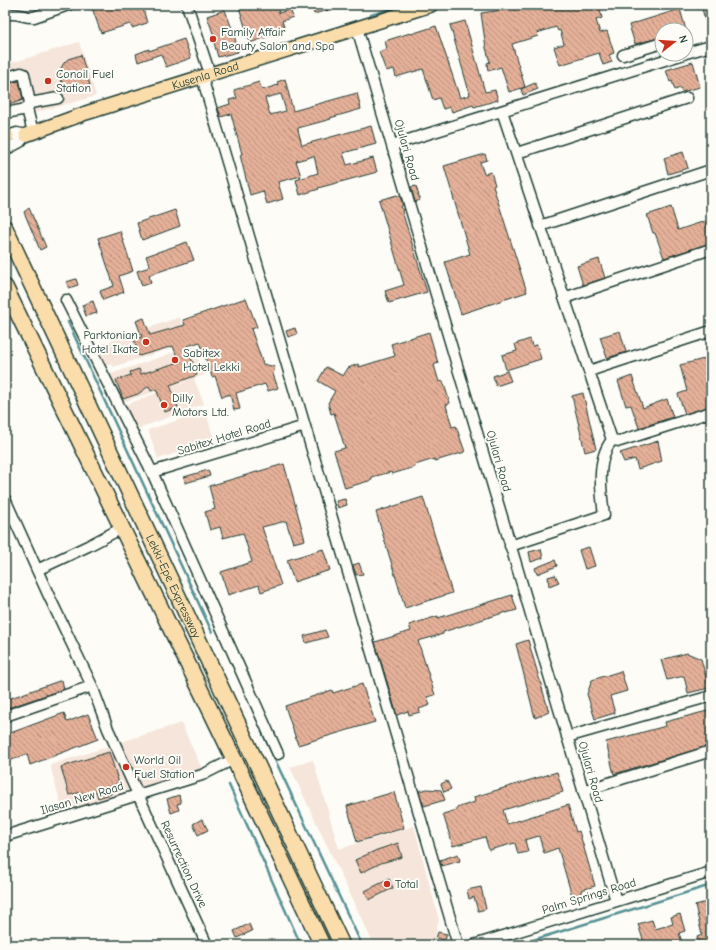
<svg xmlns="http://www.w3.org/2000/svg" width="716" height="950" font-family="'Comic Neue',sans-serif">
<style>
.built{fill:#f6e5da}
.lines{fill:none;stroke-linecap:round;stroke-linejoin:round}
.stream{stroke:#559194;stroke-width:2.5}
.building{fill:url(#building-back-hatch);stroke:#1f3d34;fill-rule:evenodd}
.minor-casing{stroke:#1f3d34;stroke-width:13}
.major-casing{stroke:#1f3d34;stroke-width:16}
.highway-casing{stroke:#1f3d34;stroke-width:18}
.minor{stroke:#fdfcf7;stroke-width:10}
.major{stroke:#faddab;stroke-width:13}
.highway{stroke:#faddab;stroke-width:15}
.poi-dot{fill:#c8321e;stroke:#fdfcf7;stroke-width:1.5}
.labels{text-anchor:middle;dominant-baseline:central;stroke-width:4;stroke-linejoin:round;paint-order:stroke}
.poi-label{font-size:12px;fill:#1f3d34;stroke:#fdfcf7;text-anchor:start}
.street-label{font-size:12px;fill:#1f3d34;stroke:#fdfcf7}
</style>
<defs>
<pattern id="building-back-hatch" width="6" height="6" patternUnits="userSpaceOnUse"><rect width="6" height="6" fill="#e5b098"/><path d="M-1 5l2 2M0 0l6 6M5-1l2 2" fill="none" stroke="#b9907d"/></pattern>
</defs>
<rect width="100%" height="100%" fill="#fdfcf7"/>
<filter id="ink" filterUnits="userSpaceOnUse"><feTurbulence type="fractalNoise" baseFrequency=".025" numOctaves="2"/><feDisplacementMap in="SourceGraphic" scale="8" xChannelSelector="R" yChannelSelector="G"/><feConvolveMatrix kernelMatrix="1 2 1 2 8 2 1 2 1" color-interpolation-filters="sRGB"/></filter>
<g filter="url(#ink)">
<path class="built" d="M79,42L96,96L5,121V65Z
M180,317L187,343L113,367L112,364L105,366L98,345Z
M193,346L204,375L194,379L204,404L134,430L125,405L189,381L122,402L111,374Z
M206,411L214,441L158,459L148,430Z
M181,723L202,769L63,812L50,765Z
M313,760L339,849L414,826L439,920L434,939L430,945H374L290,767Z"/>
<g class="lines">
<path class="stream" d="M371,15L403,5
M68,322L212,632
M262,732L362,945
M229,785L301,945
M517,945L711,885"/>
</g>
<path class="building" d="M91,5H142L147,23L132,28L130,24L101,33Z
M244,5H251L252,8L262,5H277L279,13L290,9L293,17L282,21L284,27L277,29L278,33L250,43L239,7Z
M312,5H337L338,7L314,14Z
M520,5H533V7L540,5H599L602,18L596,20L600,33L607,31L614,53L609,55L612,62L603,65L599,53L560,65L554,47L564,44L560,30L558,31L556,27L537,33L538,36L512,44L525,87L509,92L501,67L488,71L487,63L490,62L486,48L481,13L503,10Z
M701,5H711V34H709Z
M680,9L686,30H662V37L635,44L629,25Z
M225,10L234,34L238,52L218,57L213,39H215L207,16Z
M465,21L485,92L495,90L498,100L474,107L473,105L452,112L450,107L443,109L439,98L433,100L423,69L396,77L394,69L386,71L379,52L387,49L385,41L410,33L411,34L436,26L460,98L470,95L450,25Z
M184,39L191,58L166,67L161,54L138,62L136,54L149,49V51Z
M81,55L90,85L77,89L71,88L65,85L61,81L59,75L61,68L64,63L68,59Z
M693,62L700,87L682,92L680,88L675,90L672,81L670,82L666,70Z
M285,79L293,111L357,93L361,109L330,118L331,119L298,128V130L302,145L371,126L376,144L343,153L347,165L373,158L377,172L318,188L319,189L300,195L296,180L318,173L314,156L296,161L301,176L278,182L283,199L267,204L263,191L250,195L240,155L242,154L231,114L221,117L218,108L230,104L229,100L237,98L234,90L259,82L262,90L278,85L277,82ZM281,94L286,111L270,115L265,98Z
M19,81L23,100L5,106V84Z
M535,83L538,89L523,95L521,89Z
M683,152L688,168L668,174L664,158Z
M485,154L487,160L480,162L484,174L491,172L495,185L493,186L527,292L461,314L445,262L470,254L444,166Z
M416,186L420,200L415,202L411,187Z
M397,195L400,197L403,205L401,206L403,211H402L427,292L389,303L385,291L404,285L379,200Z
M671,207L678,230L705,221L710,237L709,238L710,243L664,258L655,233H653L647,215Z
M29,208L46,247L40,250L24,212Z
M175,210L180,226L142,240L137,223Z
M120,231L133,271L119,276L124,292L103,300L100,291L114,286L98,238Z
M187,242L194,260L149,275L151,283L142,286L137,271L150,267L146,256Z
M599,259L605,278L583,285L577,266Z
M76,279L78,285L69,288L66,282Z
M246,298L257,327L251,329L263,364L275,367L273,374L278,388L268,391L265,384L236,393L240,409L234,410L230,394L222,397L215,376L212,377L200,342L187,346L197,375L170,385L178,407L165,412L156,389L151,391L149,386L138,394L123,399L116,380L131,375L130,372L139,369L141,374L179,362L173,346L139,356L134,339L142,337L136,321L144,318L150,335L185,325L183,320Z
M93,301L97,313L86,316L82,305Z
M295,328L297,334L288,337L286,331Z
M620,331L626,352L607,358L600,337Z
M429,332L438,363L434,365L439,382L443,381L450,403L446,405L452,427L456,426L465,452L435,461L434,459L415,465V467L392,474L391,472L372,477V480L345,488L334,451L345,448L334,413L331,414L328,403L335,391L318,381L326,367L343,376L348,368L358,364L359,367L395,356L391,344Z
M530,339L532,346L537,345L541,359L506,370L502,355L517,351L515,344Z
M708,358L711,369V406L685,414L678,394L687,391L680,365Z
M507,371L511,381L496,386L493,376Z
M632,376L643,408L667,399L673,417L639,428L631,405L626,406L618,381Z
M583,393L596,449L585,452L572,396Z
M658,441L662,461L638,469L635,459L624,462L620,453Z
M284,464L305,540L293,543L286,521L262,527L281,585L261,592L259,585L228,595L221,572L252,562L243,533L223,538L220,527L210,530L205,512L215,509L209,486Z
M208,470L210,476L185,483L184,477Z
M423,497L452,593L405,608L376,512Z
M345,499L347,505L338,508L336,501Z
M589,547L595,566L585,569L579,550Z
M323,549L330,570L294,582L287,560Z
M541,549L543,558L531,562L529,552Z
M555,560L557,566L537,574L535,568Z
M359,563L363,574L356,575L353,565Z
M555,575L559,582L549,586L548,577Z
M512,595L517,610L506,613V612L443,632V634L418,641L435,695L427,697L430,705L419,709L420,712L409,715L408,711L397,715L375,642L411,631L409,625L438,616V618Z
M325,630L328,637L306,643L304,636Z
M528,640L549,712L535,718L516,644Z
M687,653L701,659L709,688L688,693L684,676L667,680L661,660Z
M621,671L627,691L610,696L615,713L595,719L587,694L592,680Z
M62,680L64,689L5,709V700Z
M362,684L375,722L298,745L285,706L332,690L333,693Z
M711,710V745L614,774L606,742L666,726L665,722Z
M64,713L67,722L88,714L98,739L30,765L27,754L7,762L5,758V735Z
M109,752L119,783L109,787L111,794L98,798L96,791L83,795L82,792L69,795L61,767Z
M557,772L563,792L503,810L507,824L568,805L576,832L579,831L595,886L581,890L582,893L572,896L558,848L544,853L539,836L525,840L528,852L518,854L515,843L489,850L485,837L453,846L443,814L457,810L456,808L475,802L474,797Z
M447,781L451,789L444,792L441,784Z
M427,789L441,790L445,800L424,806L419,791Z
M394,792L404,828L357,842L347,806Z
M179,795L181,803L177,804L179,810L171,813L167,799Z
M202,819L208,830L198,835L193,824Z
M398,843L402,857L381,863L361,873L355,860L377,850Z
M458,854L460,861L442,866L440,860Z
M389,879L393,888L369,900L365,891Z
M481,887L486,909L478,911L474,897L469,899L467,890Z
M711,901V945H699L697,937L702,935L695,905Z
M680,914L685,931L679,933L683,945H649V942L644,943L638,924L652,920L655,929L673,924L671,917Z
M249,924L252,931L237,938L234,931Z
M438,932L447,934L445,940L436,938Z"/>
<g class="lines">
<defs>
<path id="minor" d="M187,5L210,74
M5,15C17,11 23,18 34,17L68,5
M357,28L616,901
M686,53L711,46
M623,55L662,43
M202,77L458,945
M5,78L21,73L24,74L30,103L27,109L33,132
M30,103L58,98
M502,111L612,440C596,459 601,492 604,515L510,546
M5,113L27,109
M5,137L17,133L26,135L20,142L5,150
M392,145L684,54
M517,153L687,98
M540,226L711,170
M564,298L711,249
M66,300L152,472L278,754
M589,371L711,331
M612,440L620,441L711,412
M152,472L305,426
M5,499L48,594L92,686L108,729L207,945
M37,570L88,546L122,528
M5,716L92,686
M567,737L711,696
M583,791L711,751
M5,836L202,775L234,759
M474,945L711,872"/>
<g id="major">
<path id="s1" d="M26,135L86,113L431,5"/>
</g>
<g id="highway">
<path d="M5,136H6"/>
<path id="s2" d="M5,228L342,945"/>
<path d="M5,287L234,759L322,945"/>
</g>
</defs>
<use href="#minor" class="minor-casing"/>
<use href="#major" class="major-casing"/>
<use href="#highway" class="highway-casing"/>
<use href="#minor" class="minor"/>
<use href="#major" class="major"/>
<use href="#highway" class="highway"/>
</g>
</g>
<g class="poi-dot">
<circle cx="213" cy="39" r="4"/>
<circle cx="48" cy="81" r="4"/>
<circle cx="146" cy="342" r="4"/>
<circle cx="175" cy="360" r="4"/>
<circle cx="164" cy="405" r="4"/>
<circle cx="126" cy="767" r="4"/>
<circle cx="387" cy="884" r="4"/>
</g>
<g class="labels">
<g class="poi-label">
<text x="221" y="32">Family Affair<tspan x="221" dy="14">Beauty Salon and Spa</tspan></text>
<text x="56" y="74">Conoil Fuel<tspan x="56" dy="14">Station</tspan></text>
<text x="138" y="335" text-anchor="end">Parktonian<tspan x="138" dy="14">Hotel Ikate</tspan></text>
<text x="183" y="353">Sabitex<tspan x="183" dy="14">Hotel Lekki</tspan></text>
<text x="172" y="398">Dilly<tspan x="172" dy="14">Motors Ltd.</tspan></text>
<text x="134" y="760">World Oil<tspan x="134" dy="14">Fuel Station</tspan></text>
<text x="395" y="884">Total</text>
</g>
<g class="street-label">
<text stroke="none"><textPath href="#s1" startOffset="189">Kusenla Road</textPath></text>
<text transform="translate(407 150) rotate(74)">Ojulari Road</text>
<text transform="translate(224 437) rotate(-17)">Sabitex Hotel Road</text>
<text transform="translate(499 461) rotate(74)">Ojulari Road</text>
<text stroke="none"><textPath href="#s2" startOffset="396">Lekki-Epe Expressway</textPath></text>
<text transform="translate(591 772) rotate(74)">Ojulari Road</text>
<text transform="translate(82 798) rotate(-17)">Ilasan New Road</text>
<text transform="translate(184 864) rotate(65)">Resurrection Drive</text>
<text transform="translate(589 896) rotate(-17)">Palm Springs Road</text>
</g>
</g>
<rect width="716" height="950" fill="none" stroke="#fdfcf7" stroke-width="20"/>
<rect x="10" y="10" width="696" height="930" fill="none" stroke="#1f3d34" stroke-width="1.5" filter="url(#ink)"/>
<g transform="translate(674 42) rotate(73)"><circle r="19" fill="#fdfcf7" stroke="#a4b0a9"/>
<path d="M0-3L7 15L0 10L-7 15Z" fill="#c8321e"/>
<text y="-6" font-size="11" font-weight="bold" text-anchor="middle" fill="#1f3d34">N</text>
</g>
</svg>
